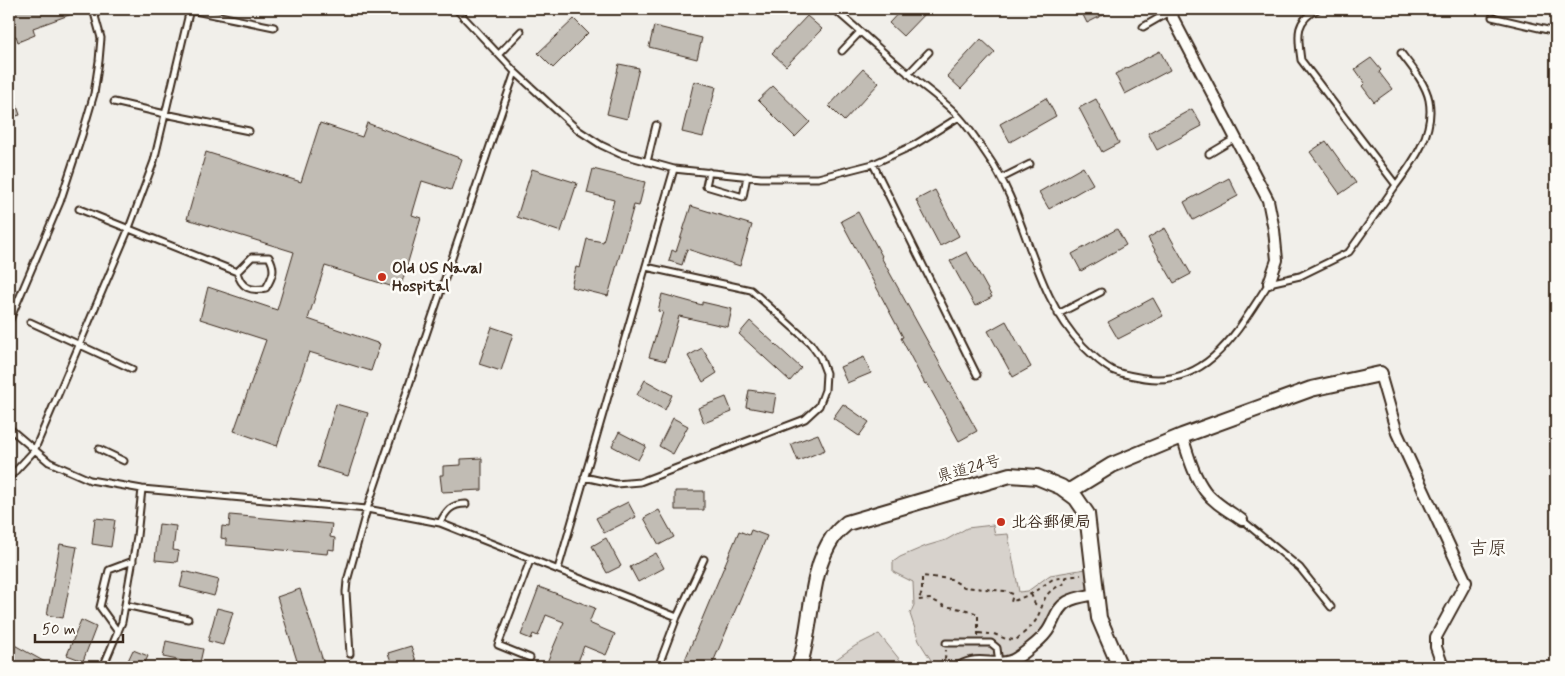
<svg xmlns="http://www.w3.org/2000/svg" width="1565" height="676" font-family="Mynerve,'Klee One',sans-serif">
	<rect width="100%" height="100%" fill="#f1efea"/>
	<filter id="ink" filterUnits="userSpaceOnUse"><feTurbulence type="fractalNoise" baseFrequency=".02" numOctaves="2"/><feDisplacementMap in="SourceGraphic" scale="10" xChannelSelector="R" yChannelSelector="G"/><feConvolveMatrix kernelMatrix="1 2 1 2 8 2 1 2 1" color-interpolation-filters="sRGB"/></filter>
	<g filter="url(#ink)">
		<path fill="#d7d2cc" stroke="#897e75" d="M993,525L995,535L1008,534L1019,592L1028,591L1050,575L1092,568L1096,594L1071,600L1046,633L1019,655L963,667H920L931,660L919,641L910,614L914,605L913,582L893,572V562L900,557L926,546L946,540L967,528Z
			M879,634L900,660L909,667H828V665L855,646Z"/>
		<path fill="#c1bcb4" stroke="#3b2a1e" d="M9,9H82L83,10L33,28L35,35L18,42L16,36L9,38Z
			M902,9H929L903,36L889,23Z
			M1080,9H1115L1087,23Z
			M807,16L822,29L786,66L772,53Z
			M574,19L588,33L553,68L538,53Z
			M654,26L702,38L697,59L649,47Z
			M981,39L995,52L961,89L947,76Z
			M1160,51L1170,70L1125,94L1115,74Z
			M1371,58L1381,70L1379,72L1392,89L1374,102L1362,86L1365,83L1355,69Z
			M619,64L639,68L627,119L607,114Z
			M863,69L879,83L844,121L829,106Z
			M694,81L716,87L703,137L682,132Z
			M773,86L810,122L795,137L758,100Z
			M9,88H11L20,115L9,118Z
			M1046,98L1056,116L1010,142L1000,124Z
			M1096,99L1119,143L1102,152L1079,108Z
			M1192,109L1202,126L1157,150L1148,133Z
			M320,123L362,137L367,123L462,159L451,190L422,181L412,215L421,218L400,289L325,266L308,319L380,344L371,371L309,352L277,446L234,431L266,340L200,319L208,287L277,310L294,252L187,219L206,152L301,182Z
			M1326,141L1356,183L1340,194L1310,152Z
			M1083,167L1093,184L1049,209L1039,192Z
			M532,169L577,183L561,232L517,217Z
			M593,169L645,182L639,206L634,205L608,296L571,287L576,267L580,268L587,239L603,242L614,200L587,193Z
			M1229,178L1238,196L1193,220L1184,202Z
			M935,190L959,236L940,246L916,200Z
			M691,206L752,225L740,266L687,249L682,265L669,261L672,250L676,252Z
			M858,212L882,256L881,257L977,431L959,441L927,383L925,384L901,338L903,337L841,221Z
			M1165,228L1191,274L1174,283L1148,238Z
			M1117,229L1126,245L1081,271L1072,254Z
			M967,252L992,297L975,306L950,261Z
			M662,294L702,305V302L732,309L728,327L679,316L666,361L649,357L663,312L658,311Z
			M1153,298L1163,316L1118,339L1108,322Z
			M750,321L801,368L790,381L739,334Z
			M1006,321L1031,367L1013,377L988,331Z
			M492,327L513,334L501,371L479,364Z
			M702,348L717,373L703,382L688,356Z
			M864,357L871,373L847,383L840,367Z
			M645,380L672,395L665,410L637,395Z
			M749,390L776,394L773,412L746,407Z
			M726,397L732,412L704,423L698,408Z
			M336,404L368,413L348,476L317,467Z
			M843,404L869,422L859,436L833,418Z
			M673,418L688,426L673,454L659,446Z
			M619,432L646,446L638,460L612,446Z
			M818,434L825,450L798,461L791,444Z
			M482,458V490L442,492L440,475H443V466L461,465V459Z
			M675,491H704V510H675Z
			M628,502L636,517L604,533L596,518Z
			M659,510L674,537L659,545L644,518Z
			M230,515L332,524L330,537L335,538L334,550L328,549L327,554L226,545V539L221,538L222,526L229,527Z
			M95,518L115,520L111,547L92,544Z
			M159,524L176,526L173,550L179,551L177,562L155,560Z
			M751,530L767,536L711,667H682L739,531L749,535Z
			M606,538L621,566L607,573L592,546Z
			M60,544L77,547L63,618L47,615Z
			M656,553L664,568L638,582L630,567Z
			M184,571L219,580L214,596L180,587Z
			M539,587L595,608L589,623L615,634L606,655L584,646L576,667H545L564,622L546,615L538,636L533,634L531,639L521,635Z
			M300,589L325,667H299L277,597Z
			M217,608L233,612L223,645L208,641Z
			M81,620L96,627L83,661L67,655Z
			M166,641L203,649L199,667H186L187,662L163,657Z
			M9,642L54,667H22L9,660Z
			M411,646L418,667H393L388,653Z
			M133,650L148,656L143,667H125Z"/>
		<g fill="none" stroke-linecap="round" stroke-linejoin="round">
			<g stroke="#3b2a1e" stroke-width="9">
				<path id="lane" d="M456,9L515,72L578,130L601,145L620,154L674,169L761,178H818L873,164L914,145L959,117
					M834,9C860,31 885,54 911,76C926,89 947,103 960,118C970,129 978,142 987,155C1028,213 1032,293 1083,346C1092,355 1101,364 1112,370C1123,375 1134,376 1145,378C1209,387 1239,328 1269,283L1300,276L1349,252L1396,185L1301,60C1298,37 1294,21 1318,9
					M190,10L274,27
					M1492,17L1552,31L1556,30
					M1143,27L1169,12
					M842,51L860,32
					M499,54L521,31
					M908,74L929,52
					M114,102L165,114L249,131
					M1209,154L1236,138
					M647,162L656,125
					M873,164L977,375
					M709,172L706,186L743,197L747,176
					M1002,178L1030,164
					M1396,185C1414,161 1435,132 1429,100C1426,84 1411,66 1401,53
					M79,209L237,272L252,257H269C276,269 273,276 266,288C251,292 241,288 237,272
					M1058,314L1101,292
					M9,322L60,202L82,135L94,94L99,61L101,38L93,9
					M30,322L132,369
					M9,428L49,462L90,480L142,489L367,509L440,523L677,617
					M99,449L124,461
					M584,477L616,484L640,482L805,419L819,406L825,390L826,373L820,357L810,343L751,290L646,267
					M9,478L34,451L129,228L154,161L190,9
					M1242,520L1300,568L1331,607
					M440,523C446,511 451,504 466,504
					M558,569L674,169
					M125,605L188,619
					M118,632L100,607L109,570L133,561
					M946,643H991L997,648L999,663
					M350,654L346,592L347,581L367,509L515,72
					M530,658L498,645L531,558
					M103,667L122,622L137,536L142,489
					M658,667L677,617L704,559"/>
			</g>
			<g stroke="#3b2a1e" stroke-width="14">
				<path id="street" d="M1168,9L1268,200L1274,230L1277,260L1269,283
					M1380,374L1397,433L1466,582L1436,637V647L1443,667
					M1182,436C1188,454 1193,475 1205,491C1214,503 1229,511 1242,520
					M961,667C979,656 995,668 1013,660C1021,656 1040,641 1046,633C1054,624 1055,609 1067,602C1075,597 1087,596 1096,594"/>
			</g>
			<g stroke="#3b2a1e" stroke-width="18">
				<path id="secondary" d="M1068,492L1112,465L1182,436L1311,389L1380,374
					M799,667C813,626 808,573 833,537C837,532 842,527 847,523L1010,475L1037,477L1061,487L1076,498L1087,514L1099,618L1120,667"/>
			</g>
			<path stroke="#3b2a1e" stroke-width="2" stroke-dasharray="4 4" stroke-linecap="butt" d="M1031,594L1035,604L1041,606
				M979,633L989,634
				M994,634L1006,639L1016,640C1022,634 1032,627 1036,620C1047,599 1040,594 1065,583L1066,577
				M978,636V614L967,610L944,606L931,599L918,600L922,593V576L951,579L964,587L1005,591L1013,594L1011,602L1031,594L1053,579L1081,575
				M943,667L945,659L946,650"/>
			<use href="#lane" stroke="#fdfcf7" stroke-width="5"/>
			<use href="#street" stroke="#fdfcf7" stroke-width="10"/>
			<use href="#secondary" stroke="#fdfcf7" stroke-width="14"/>
		</g>
	</g>
	<g fill="#c8321e" stroke="#fdfcf7" stroke-width="2">
		<circle cx="382" cy="277" r="5"/>
		<circle cx="1001" cy="522" r="5"/>
	</g>
	<g text-anchor="middle" dominant-baseline="central" stroke-width="5" stroke-linejoin="round" paint-order="stroke">
		<g font-size="16" font-weight="bold" fill="#3b2a1e" stroke="#fdfcf7" text-anchor="start">
			<text x="392" y="268">Old US Naval<tspan x="392" dy="18">Hospital</tspan></text>
			<text x="1011" y="522">北谷郵便局</text>
		</g>
		<g font-size="16" fill="#3b2a1e" stroke="#fdfcf7">
			<text transform="translate(969 469) rotate(-15)">県道24号</text>
		</g>
		<g font-size="19" fill="#3b2a1e" stroke="#fdfcf7">
			<text x="1488" y="548">吉原</text>
		</g>
	</g>
	<rect width="1565" height="676" fill="none" stroke="#fdfcf7" stroke-width="30"/>
	<rect x="15" y="15" width="1535" height="646" fill="none" stroke="#3b2a1e" stroke-width="2" filter="url(#ink)"/>
	<path d="M35 634v8h88v-8" fill="none" stroke="#3b2a1e" stroke-width="2.5"/>
	<text x="42" y="634" font-size="15" fill="#3b2a1e" stroke="#fdfcf7" stroke-width="4" paint-order="stroke">50 m</text>
</svg>
